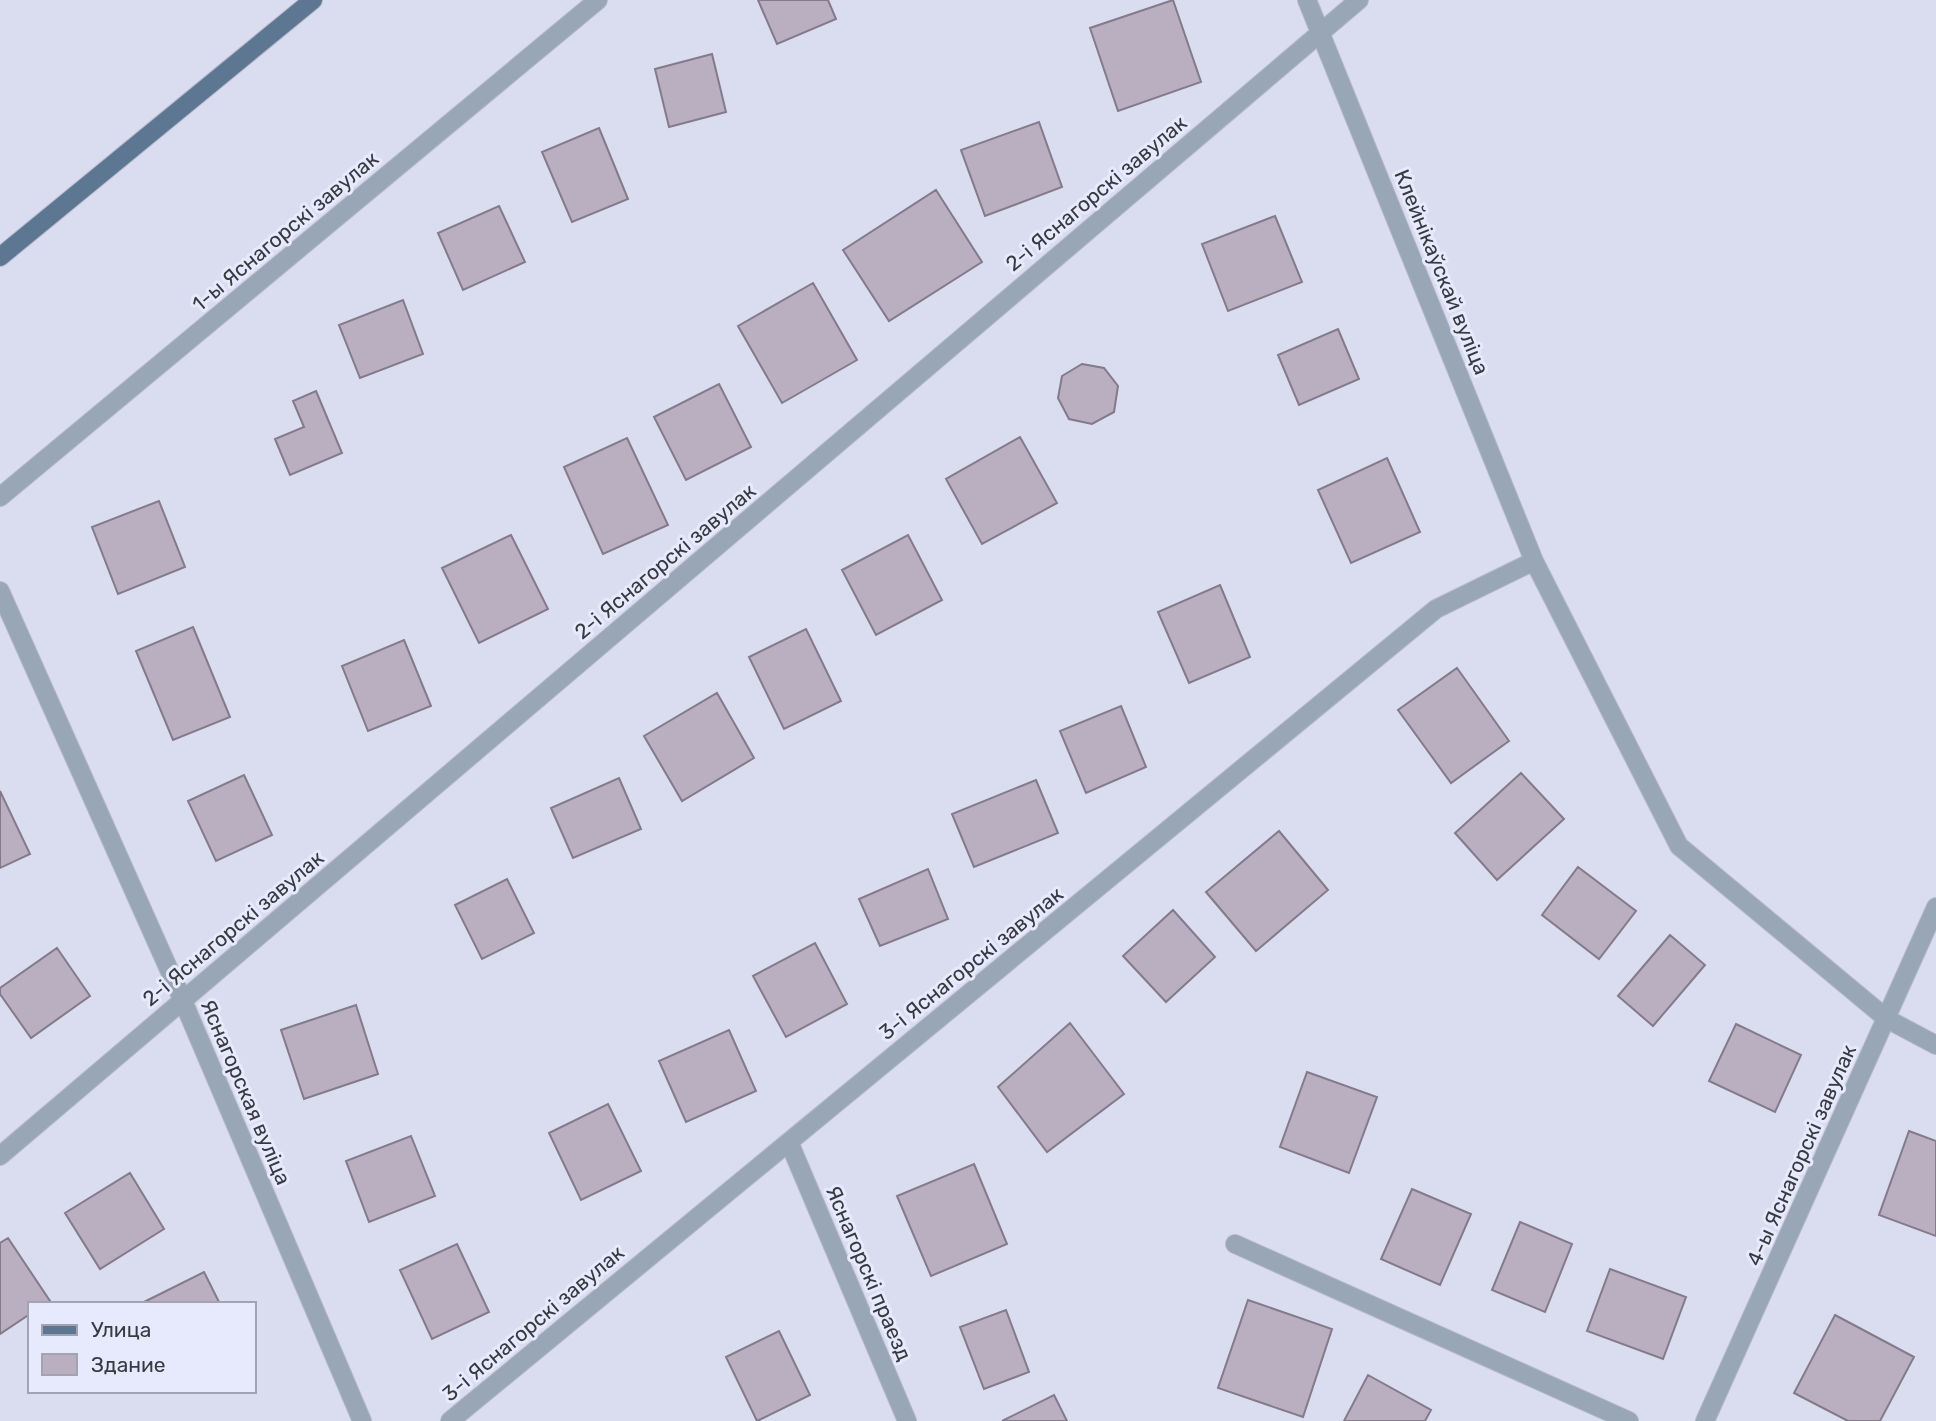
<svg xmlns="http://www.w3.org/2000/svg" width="1936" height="1421" font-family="Rubik,sans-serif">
	<rect width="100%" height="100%" fill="#daddf0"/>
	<path fill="#b9afc0" stroke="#837a8a" stroke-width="2" d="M758,0H828L836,19L777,44Z
		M1173,0L1201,82L1118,111L1090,28Z
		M712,54L726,112L669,127L655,69Z
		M1039,122L1062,187L985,216L961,150Z
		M599,128L628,199L572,222L542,152Z
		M936,190L982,262L889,321L843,250Z
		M499,206L525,262L463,290L438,233Z
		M1275,216L1302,282L1228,311L1202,244Z
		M813,283L857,360L782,403L738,326Z
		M403,300L423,354L360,378L339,325Z
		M1338,329L1359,379L1299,405L1278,355Z
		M1082,364L1104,368L1118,386L1114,412L1092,424L1069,419L1058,398L1062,376Z
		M719,384L751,447L686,480L654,417Z
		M316,391L342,453L290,475L275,439L304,427L293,401Z
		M1020,437L1057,503L982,544L946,479Z
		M627,438L668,525L603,554L564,467Z
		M1387,458L1420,532L1351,563L1318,490Z
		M159,501L185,567L118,594L92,527Z
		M511,535L548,609L479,643L442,568Z
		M908,535L942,600L876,635L842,570Z
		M1220,585L1250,657L1189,683L1158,612Z
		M193,627L230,717L173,740L136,651Z
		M806,629L841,701L784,729L749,657Z
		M404,640L431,706L368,731L342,666Z
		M1457,668L1509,741L1451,783L1398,710Z
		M717,693L754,758L682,801L644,736Z
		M1121,706L1146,767L1086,793L1060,731Z
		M1521,773L1564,819L1497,880L1455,833Z
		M244,775L272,835L216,861L188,801Z
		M619,778L641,829L573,858L551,808Z
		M1036,780L1058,833L974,867L952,814Z
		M0,791L30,854L0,868Z
		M1279,831L1328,890L1256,951L1206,892Z
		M1578,867L1636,911L1599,959L1542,915Z
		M928,869L948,919L880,946L859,899Z
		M507,879L534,933L482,959L455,905Z
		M1173,910L1215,957L1166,1002L1123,956Z
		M1670,935L1705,965L1653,1026L1618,996Z
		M815,943L847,1004L786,1037L753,976Z
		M57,948L90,996L31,1038L0,994V988Z
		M356,1005L378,1074L304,1099L281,1030Z
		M1070,1023L1124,1094L1047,1152L998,1087Z
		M1736,1024L1801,1055L1775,1112L1709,1081Z
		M729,1030L756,1091L686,1122L659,1061Z
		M1307,1072L1377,1097L1349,1173L1280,1147Z
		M608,1104L641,1171L581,1200L549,1133Z
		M1909,1131L1936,1141V1236L1879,1215Z
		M411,1136L435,1196L369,1222L346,1161Z
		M974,1164L1007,1244L931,1276L897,1196Z
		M130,1173L164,1229L100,1269L65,1213Z
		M1412,1189L1471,1214L1440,1285L1381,1259Z
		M1520,1222L1572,1244L1545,1312L1492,1290Z
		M8,1238L50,1301L45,1304H30V1314L0,1334V1243Z
		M457,1244L489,1312L432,1339L400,1270Z
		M1610,1269L1686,1297L1663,1359L1587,1331Z
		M204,1272L220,1304H140Z
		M1248,1300L1332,1329L1303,1417L1218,1388Z
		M1006,1310L1029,1372L984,1389L960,1327Z
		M1835,1315L1914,1357L1880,1421H1848L1794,1393Z
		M779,1331L810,1395L757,1421L726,1357Z
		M1368,1375L1431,1410L1425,1421H1344Z
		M1054,1395L1067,1421H1002Z"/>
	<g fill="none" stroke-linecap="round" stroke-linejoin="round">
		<g stroke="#b6b9ca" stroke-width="20">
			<path id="minor" d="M1307,0L1534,561L1679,846L1887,1019L1936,1045
				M0,497L598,0
				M0,591L183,1001L362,1421
				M789,1142L907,1421
				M0,1156L1359,0
				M1235,1244L1629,1421
				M450,1421L1436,609L1534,561
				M1705,1421L1936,907"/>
		</g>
		<g stroke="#b6b9ca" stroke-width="20">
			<path id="major" d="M0,257L313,0"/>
		</g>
		<use href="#minor" stroke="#98a6b5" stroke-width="18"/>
		<use href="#major" stroke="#5d7691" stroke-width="18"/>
	</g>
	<g text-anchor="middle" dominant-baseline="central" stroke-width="6" stroke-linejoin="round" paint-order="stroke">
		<g font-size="21" fill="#383941" stroke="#e7eafd">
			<text transform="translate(1096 193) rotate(-40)">2-і Яснагорскі завулак</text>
			<text transform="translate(285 231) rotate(-40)">1-ы Яснагорскі завулак</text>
			<text transform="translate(1442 272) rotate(68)">Клейнікаўскай вуліца</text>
			<text transform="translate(665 561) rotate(-40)">2-і Яснагорскі завулак</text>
			<text transform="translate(233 928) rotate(-40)">2-і Яснагорскі завулак</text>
			<text transform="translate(971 963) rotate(-39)">3-і Яснагорскі завулак</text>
			<text transform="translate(246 1092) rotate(67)">Яснагорская вуліца</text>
			<text transform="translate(1801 1155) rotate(-66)">4-ы Яснагорскі завулак</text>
			<text transform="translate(869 1273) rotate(67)">Яснагорскі праезд</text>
			<text transform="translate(533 1323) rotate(-40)">3-і Яснагорскі завулак</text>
		</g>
	</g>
	<rect x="28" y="1302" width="228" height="91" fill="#e7eafd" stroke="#a1a3b2" stroke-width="2"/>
	<rect x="42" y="1325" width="35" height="10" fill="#5d7691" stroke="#a1a3b2" stroke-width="2"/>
	<text x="91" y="1337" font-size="21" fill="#383941">Улица</text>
	<rect x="42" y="1354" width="35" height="21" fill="#b9afc0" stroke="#a1a3b2" stroke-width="2"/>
	<text x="91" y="1372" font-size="21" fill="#383941">Здание</text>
</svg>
